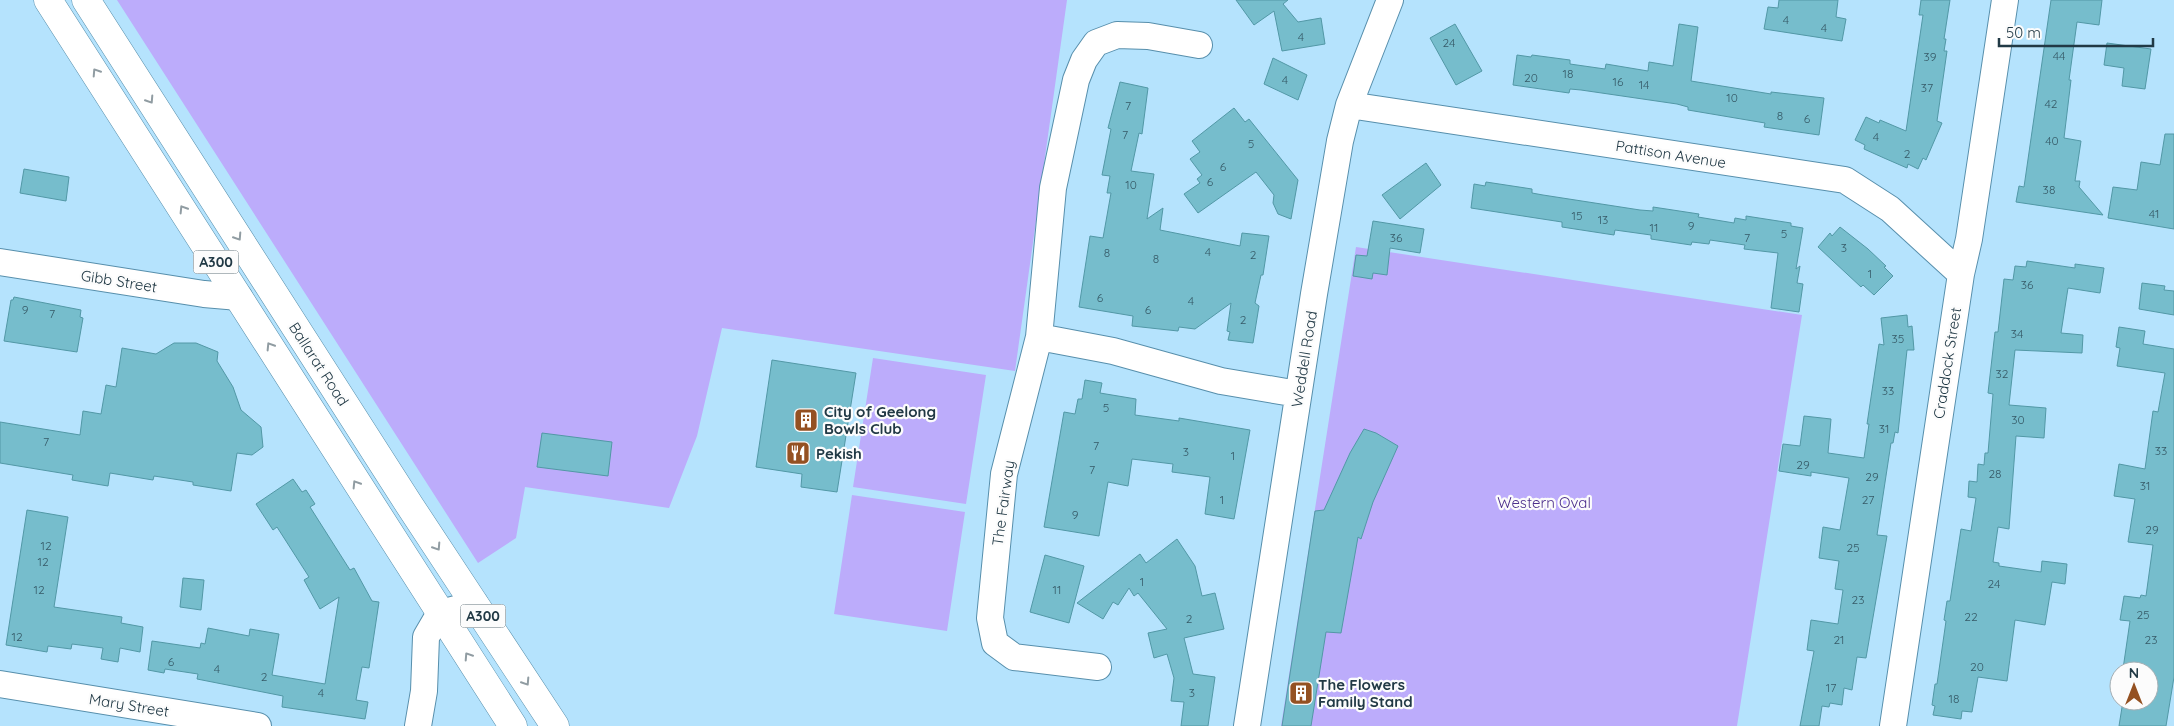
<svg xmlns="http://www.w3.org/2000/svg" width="2174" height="726" font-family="Quicksand,sans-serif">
	<rect width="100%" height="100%" fill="#b5e3fd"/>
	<path fill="#bcacfb" d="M117,0H1067L1015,371L722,328L697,436L669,508L525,487L516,538L478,563Z
		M1356,247L1802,315L1737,726H1281Z
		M873,358L986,375L966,504L853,487Z
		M852,495L965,512L947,631L834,614Z"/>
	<path fill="#76bdcc" stroke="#5298a6" d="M1236,0H1288L1283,4L1298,22L1321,18L1325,44L1282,51L1274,11L1254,25Z
		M1779,0H1838L1836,17L1846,19L1842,41L1764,29L1768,7L1778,8Z
		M1921,0H1950L1944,39H1946L1944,51H1947L1937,121L1942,123L1926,160L1923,158L1918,169L1908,164L1907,168L1884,158L1864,149L1865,145L1855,140L1866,117L1879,123L1880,120L1906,131L1923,15H1919Z
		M2051,0H2102L2099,25L2077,22L2069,80H2071L2064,138L2081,141L2075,181H2080L2079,187L2103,215L2016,202L2019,186L2024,187Z
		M1455,24L1482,71L1456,85L1430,38Z
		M1679,24L1698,27L1691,81L1771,94V92L1824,98L1819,135L1764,127L1765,123L1688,110V107L1677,104L1581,90L1570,89L1569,93L1513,85L1517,55L1531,57L1532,55L1570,60V64L1605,69L1606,64L1648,71L1649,62L1673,66Z
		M2107,43L2151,49L2145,89L2122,86L2124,68L2104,65Z
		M1273,58L1307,75L1298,100L1264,84Z
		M1120,82L1148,88L1142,134L1139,133L1131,171L1154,174L1147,219L1163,208L1160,230L1240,246L1242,233L1269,236L1263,275H1261L1255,303L1259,306L1253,343L1228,340L1230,332L1227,331L1231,303L1195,329L1179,327L1178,331L1132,326L1133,316L1079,307L1090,236L1103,238L1111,193H1107L1110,176L1102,175L1111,129L1108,128Z
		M1234,108L1245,122L1249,119L1298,180L1291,219L1278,214L1273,203L1274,195L1256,172L1198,213L1184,194L1200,183L1197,179L1202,175L1190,159L1200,152L1192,141Z
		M2165,134H2174V229L2108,218L2113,187L2137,190L2141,162L2160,165Z
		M1426,163L1441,185L1400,219L1382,195Z
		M24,169L69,177L66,201L20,193Z
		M1486,182L1532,189V193L1543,195L1640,210L1653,211V207L1699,214L1698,217L1734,223L1735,218L1746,220V216L1791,223V226L1803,228L1796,269L1800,266L1797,283L1803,284L1799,312L1771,308L1778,253L1744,249L1745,245L1710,240L1709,244L1692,242L1691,245L1651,239V235L1615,230L1614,235L1562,227V222L1471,208L1474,184L1485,186Z
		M1373,221L1424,229L1420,253L1390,248L1387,275L1373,273L1372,279L1353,276L1356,255L1367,256Z
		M1840,227L1868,249L1886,266L1884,267L1893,276L1874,295L1863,285L1861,287L1818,247L1830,233L1832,236Z
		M2027,261L2075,268V264L2104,268L2100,293L2068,288L2061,333L2083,335L2082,353L2015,350L2009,405L2046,408L2044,438L2016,436L2009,529L1998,527L1993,562L1999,563V566L2041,572L2042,561L2067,564L2065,584L2052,582L2045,625L2015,620L2007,681L1978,677L1972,712L1962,711L1961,719L1933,715L1935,706L1932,705L1935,684H1937L1946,621L1944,620L1947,601H1950L1961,529L1971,531L1976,498L1968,497L1969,481L1977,482L1978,464L1984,465L1985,453H1988L1993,394L1988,393L1995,332H1998L2004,279L2013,280L2015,266L2026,267Z
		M2142,283L2165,286L2164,290L2174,291V315L2139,309Z
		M14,297L81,310L80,317L83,318L77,352L4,341L11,300H13Z
		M1907,315L1908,327L1912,326L1914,350H1907L1898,433L1895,432L1893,443H1891L1877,535L1887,536L1866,658L1857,657L1852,690L1844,688L1842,705L1830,703L1829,707L1822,706L1819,726H1800L1814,651L1807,650L1811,620L1838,624L1843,590L1835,589L1839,561L1819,558L1823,527L1840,530L1849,478L1811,472V476L1779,471L1783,444L1800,446L1804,416L1831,419L1828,453L1864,458L1869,424H1867L1879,344L1884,345L1881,318Z
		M2119,327L2145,331L2143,344L2174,349V677L2166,726H2119L2123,701H2149V671H2119V698L2113,697L2118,668L2123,669L2130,621L2120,620L2124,596L2140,598L2141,595L2146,596L2153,545L2128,542L2135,499L2114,496L2119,464L2145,469L2153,411L2158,412L2165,373L2117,366L2120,348L2116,347Z
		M174,343H196L218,352L217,361L233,387L241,410L261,427L263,447L252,455L237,453L231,491L193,485V482L154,476L153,480L110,473L108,486L72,480L73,475L0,463V422L80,435L83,411L101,414L106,385L116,387L122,348L156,354Z
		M772,360L856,373L837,492L801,487L802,474L756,467Z
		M1085,380L1102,383L1100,393L1136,399L1135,415L1179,421V418L1250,430L1234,519L1205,514L1210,477L1172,472L1173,464L1132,459L1128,486L1108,482L1099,536L1044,527L1064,412L1075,414L1078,399H1082Z
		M1364,429L1376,433L1398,446L1373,502L1361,539L1358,537L1341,633L1326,632L1311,726H1282L1315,511L1324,510L1350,453Z
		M542,433L612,442L608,476L537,467Z
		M293,479L302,492L306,490L315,504L310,507L350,570L354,568L372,601L379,602L369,668L362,667L356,700L368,702L365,719L282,707L283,696L197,679L198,674L165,669L164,673L148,670L152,641L200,648L201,643L205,644L208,628L249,636L250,629L279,634L272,675L325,684L339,597L320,609L304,580L309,577L277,527L273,530L256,504Z
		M27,510L68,517L54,607L122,617L121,623L143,627L140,652L120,648L118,662L101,659L103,648L72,644L71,649L48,646L47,652L6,645Z
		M1177,539L1195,566L1202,596L1215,593L1224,629L1184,638L1193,674L1215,677L1208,726H1181L1184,702L1171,701L1174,678L1167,654L1154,658L1148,633L1167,629L1138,593L1134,596L1129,588L1118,605L1113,602L1103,619L1077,603L1140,554L1146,563Z
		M1045,555L1084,566L1069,623L1030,612Z
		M183,578L204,580L201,610L180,607Z"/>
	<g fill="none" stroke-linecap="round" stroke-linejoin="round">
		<g stroke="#578fac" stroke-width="28">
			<path id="minor" d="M1349,105L1845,180L1890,209L1961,274
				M0,262L204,294L239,297
				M1039,337L1113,351L1221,381L1298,394
				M1098,667L1014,657L995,643L990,618L1004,474L1039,337L1053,188L1076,80L1084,60L1096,43L1117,35L1148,36L1199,45
				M0,684L258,726
				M418,726L424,691L426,637L440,613L475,604
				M1247,726L1314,294L1340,141L1349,105L1390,0
				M1893,726L1961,274L1969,239L2005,0"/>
		</g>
		<g stroke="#578fac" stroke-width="29">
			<path id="highway" d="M48,0L513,726
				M86,0L410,506L555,726"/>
		</g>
		<use href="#minor" stroke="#fff" stroke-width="26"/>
		<use href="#highway" stroke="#fff" stroke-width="28"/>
	</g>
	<defs><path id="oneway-chevron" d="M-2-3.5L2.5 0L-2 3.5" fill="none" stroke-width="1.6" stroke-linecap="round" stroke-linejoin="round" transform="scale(1.25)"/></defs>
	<g stroke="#909ca2">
		<use href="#oneway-chevron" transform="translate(96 72) rotate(-123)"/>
		<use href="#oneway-chevron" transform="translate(150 100) rotate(57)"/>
		<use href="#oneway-chevron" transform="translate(183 209) rotate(-122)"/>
		<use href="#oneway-chevron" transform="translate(238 237) rotate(57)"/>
		<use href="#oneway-chevron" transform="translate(270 346) rotate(-122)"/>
		<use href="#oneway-chevron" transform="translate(356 484) rotate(-122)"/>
		<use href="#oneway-chevron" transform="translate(437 547) rotate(57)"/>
		<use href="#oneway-chevron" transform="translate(468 656) rotate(-123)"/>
		<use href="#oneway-chevron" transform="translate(526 682) rotate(57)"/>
	</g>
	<defs>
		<g id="building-square" transform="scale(1.25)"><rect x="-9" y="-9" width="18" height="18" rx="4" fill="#945122" stroke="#fcfcfc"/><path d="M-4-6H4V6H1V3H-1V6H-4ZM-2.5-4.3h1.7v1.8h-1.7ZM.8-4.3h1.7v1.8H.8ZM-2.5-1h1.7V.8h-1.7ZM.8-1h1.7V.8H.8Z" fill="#fff"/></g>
		<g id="restaurant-square" transform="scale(1.25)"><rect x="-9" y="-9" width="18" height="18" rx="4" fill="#945122" stroke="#fcfcfc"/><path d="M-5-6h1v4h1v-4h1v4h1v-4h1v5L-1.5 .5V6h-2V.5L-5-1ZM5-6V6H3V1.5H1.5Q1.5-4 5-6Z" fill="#fff"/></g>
	</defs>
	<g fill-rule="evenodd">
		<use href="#building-square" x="806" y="420"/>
		<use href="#restaurant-square" x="798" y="453"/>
		<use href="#building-square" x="1301" y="693"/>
	</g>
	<g text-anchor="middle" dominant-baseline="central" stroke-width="4.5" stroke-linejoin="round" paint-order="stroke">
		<g font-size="12" fill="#365a67">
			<text x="1786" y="19">4</text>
			<text x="1824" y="27">4</text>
			<text x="1301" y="36">4</text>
			<text x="1449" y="42">24</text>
			<text x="2059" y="55">44</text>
			<text x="1930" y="56">39</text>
			<text x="1568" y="73">18</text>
			<text x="1531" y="77">20</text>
			<text x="1285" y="79">4</text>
			<text x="1618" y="81">16</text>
			<text x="1644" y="84">14</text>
			<text x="1927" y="87">37</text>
			<text x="1732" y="97">10</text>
			<text x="2051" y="103">42</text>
			<text x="1128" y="105">7</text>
			<text x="1780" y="115">8</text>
			<text x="1807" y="118">6</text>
			<text x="1125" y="134">7</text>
			<text x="1876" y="136">4</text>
			<text x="2052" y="140">40</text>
			<text x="1251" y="143">5</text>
			<text x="1907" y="153">2</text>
			<text x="1223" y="166">6</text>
			<text x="1210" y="181">6</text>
			<text x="1131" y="184">10</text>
			<text x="2049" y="189">38</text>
			<text x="2154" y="213">41</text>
			<text x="1577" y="215">15</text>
			<text x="1603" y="219">13</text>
			<text x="1691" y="225">9</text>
			<text x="1654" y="227">11</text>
			<text x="1784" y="233">5</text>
			<text x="1396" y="237">36</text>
			<text x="1747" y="237">7</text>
			<text x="1844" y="247">3</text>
			<text x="1208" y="251">4</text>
			<text x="1107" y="252">8</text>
			<text x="1253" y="254">2</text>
			<text x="1156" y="258">8</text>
			<text x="1870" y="273">1</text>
			<text x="2027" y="284">36</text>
			<text x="1100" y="297">6</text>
			<text x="1191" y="300">4</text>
			<text x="25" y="309">9</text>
			<text x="1148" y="309">6</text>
			<text x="52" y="313">7</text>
			<text x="1243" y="319">2</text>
			<text x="2017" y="333">34</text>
			<text x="1898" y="338">35</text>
			<text x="2002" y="373">32</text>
			<text x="1888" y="390">33</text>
			<text x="1106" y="407">5</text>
			<text x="2018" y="419">30</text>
			<text x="1884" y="428">31</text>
			<text x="46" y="441">7</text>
			<text x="1096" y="445">7</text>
			<text x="2161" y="450">33</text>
			<text x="1186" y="451">3</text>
			<text x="1233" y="455">1</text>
			<text x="1803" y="464">29</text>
			<text x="1092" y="469">7</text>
			<text x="1995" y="473">28</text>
			<text x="1872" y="476">29</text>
			<text x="2145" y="485">31</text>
			<text x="1222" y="499">1</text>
			<text x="1868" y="499">27</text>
			<text x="1075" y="514">9</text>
			<text x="2152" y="529">29</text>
			<text x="46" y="545">12</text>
			<text x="1853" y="547">25</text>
			<text x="43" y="561">12</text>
			<text x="1142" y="581">1</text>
			<text x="1994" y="583">24</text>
			<text x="39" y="589">12</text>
			<text x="1057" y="589">11</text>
			<text x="1858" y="599">23</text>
			<text x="2143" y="614">25</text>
			<text x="1971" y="616">22</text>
			<text x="1189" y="618">2</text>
			<text x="17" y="636">12</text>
			<text x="1839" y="639">21</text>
			<text x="2151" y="639">23</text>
			<text x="171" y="661">6</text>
			<text x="1977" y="666">20</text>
			<text x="217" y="668">4</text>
			<text x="264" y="676">2</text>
			<text x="1831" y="687">17</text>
			<text x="321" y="692">4</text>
			<text x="1192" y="692">3</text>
			<text x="1954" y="698">18</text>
		</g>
		<g fill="#fcfcfc" stroke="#63747c" stroke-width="1">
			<rect x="193.5" y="250.5" width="45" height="23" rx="4"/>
			<rect x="460.5" y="604.5" width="45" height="23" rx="4"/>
		</g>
		<g font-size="14" font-weight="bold" fill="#213945">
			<text x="216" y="262">A300</text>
			<text x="483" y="616">A300</text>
		</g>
		<g font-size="15" fill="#213945" stroke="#fcfcfc">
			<text transform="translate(1671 154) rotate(9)">Pattison Avenue</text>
			<text transform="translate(119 281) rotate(9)">Gibb Street</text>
			<text transform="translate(1304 359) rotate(-81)">Weddell Road</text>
			<text transform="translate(1947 363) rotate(-81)">Craddock Street</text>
			<text transform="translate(319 364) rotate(57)">Ballarat Road</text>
			<text transform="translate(1003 503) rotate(-82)">The Fairway</text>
			<text transform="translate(129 705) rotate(9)">Mary Street</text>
		</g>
		<g font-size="15" font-weight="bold" fill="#213945" stroke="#fcfcfc" text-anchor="start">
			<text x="824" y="411">City of Geelong<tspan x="824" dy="17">Bowls Club</tspan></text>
			<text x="816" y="453">Pekish</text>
			<text x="1318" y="684">The Flowers<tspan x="1318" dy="17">Family Stand</tspan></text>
		</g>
		<g font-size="15" fill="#4c2f8c" stroke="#fcfcfc">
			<text x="1544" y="502">Western Oval</text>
		</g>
	</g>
	<g transform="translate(2134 686)"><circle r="24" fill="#fcfcfc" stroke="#a4aeb3"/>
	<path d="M0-4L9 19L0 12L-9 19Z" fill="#945122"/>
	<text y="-8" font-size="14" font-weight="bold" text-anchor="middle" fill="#213945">N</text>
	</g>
	<path d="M1999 38v8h154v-8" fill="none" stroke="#213945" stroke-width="2.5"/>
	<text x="2006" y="38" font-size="15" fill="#213945" stroke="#fcfcfc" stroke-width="4" paint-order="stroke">50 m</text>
</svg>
